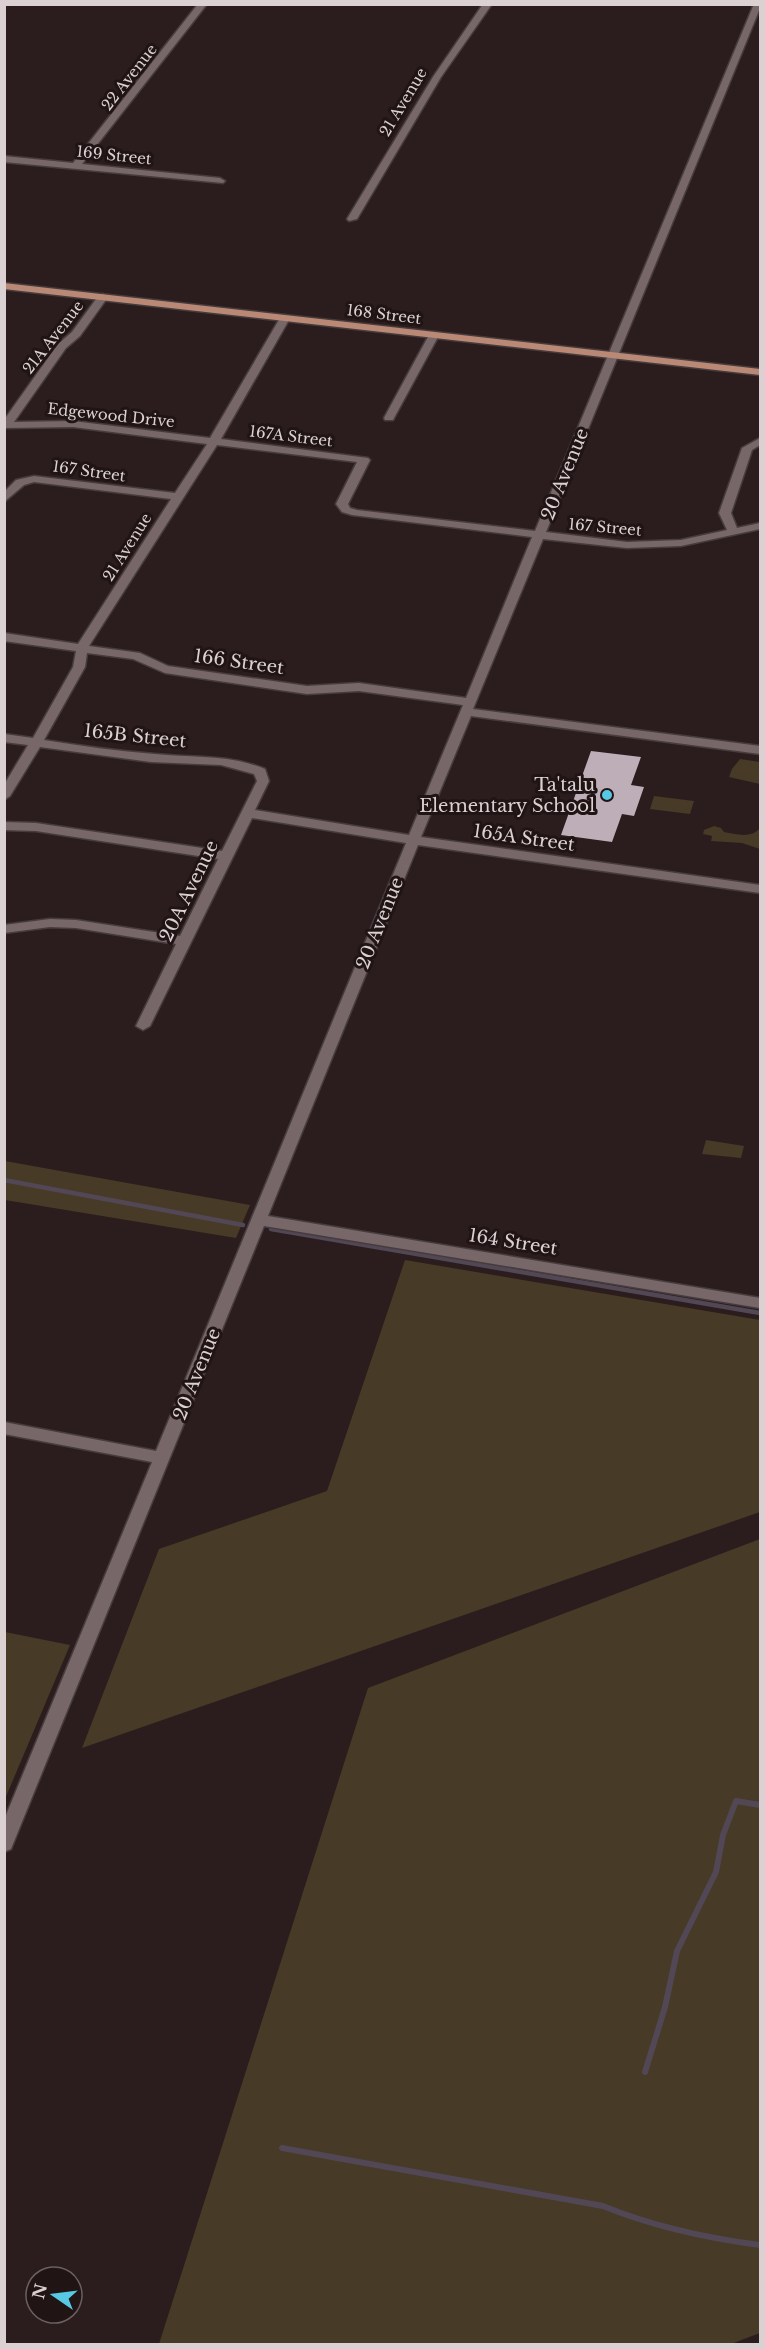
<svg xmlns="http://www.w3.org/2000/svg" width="765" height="2349" font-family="'Libre Baskerville',serif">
	<rect width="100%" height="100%" fill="#2b1d1e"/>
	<path fill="#473a26" d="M740,759L760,762V784L729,777L732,769Z
		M654,796L694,801L690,814L650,809Z
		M714,826L721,828L724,832C736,834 751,839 760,828V849L742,843L711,841L712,836L703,834L704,830Z
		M706,1140L744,1146L741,1158L702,1154Z
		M4,1162L5,1161L250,1205L236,1238L5,1200Z
		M405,1260L760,1320V1512L82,1748L159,1549L327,1491Z
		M760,1539V2333L731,2344H159L368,1688Z
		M5,1632L70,1645L5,1799L4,1632Z"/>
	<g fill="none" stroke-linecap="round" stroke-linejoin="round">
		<path stroke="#524755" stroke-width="4.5" d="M4,1180L243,1225
			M271,1229L760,1313"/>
		<path stroke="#524755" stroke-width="6" d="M645,2072L665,2007L677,1951L716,1872L723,1835L736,1801L760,1805
			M282,2148L603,2206C654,2227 706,2238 760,2245"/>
	</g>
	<path fill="#bdaeb7" d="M591,751L641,757L631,785L644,787L634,816L622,814L612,842L561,835Z"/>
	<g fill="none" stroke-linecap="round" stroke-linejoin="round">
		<g stroke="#473c3d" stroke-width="3">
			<path id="minor" d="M198,4H207L82,164L220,178L225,181L223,183L4,162V156L73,163Z
				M483,4H492L441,77L357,219L349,221L347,219L433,77Z
				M754,4H760V8L546,532L627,542L681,540L727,530L719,513L742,448L760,438V445L752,450L731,513L737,528L760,523V529L681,546L627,548L543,539L473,709L760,746V754L471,716L421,837L760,885V893L418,845L268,1216L760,1298V1308L264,1226L13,1844L11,1849L4,1852V1820L152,1462L4,1434V1422L156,1451L406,843L252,818L150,1026L143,1030L136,1026L176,944L76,928L50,927L4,933V925L50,919L76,920L180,936L218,859L36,831L4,830V822L36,823L222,851L257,781L254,774L221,765L151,762L40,747L10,796L4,800V785L28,745L4,742V734L33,738L73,667L76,651L4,641V633L78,644L171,499L34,482L24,485L4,502V492L16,480L34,476L175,493L207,444L73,427L4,428V420L58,344L72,332L99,295L103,294L108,297L80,336L66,348L14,422L73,421L210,438L280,318L285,315L290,318L221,439L368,458L370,460L348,504L350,508L357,510L535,531ZM217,445L357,462L336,504L342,512L352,515L532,537L466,698L359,683L307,686L168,666L140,653L89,646ZM87,653L133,659L165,673L307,694L359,691L463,705L409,835L255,810L269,781L265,769C229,754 192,758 155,754C118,751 81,746 44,740L85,667Z
				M434,332L439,335L394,418L393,420H385L384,418L429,335Z"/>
		</g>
		<g stroke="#473c3d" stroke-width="3">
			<path id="major" d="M4,283L760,369V375L4,289Z"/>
		</g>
		<use href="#minor" fill="#776768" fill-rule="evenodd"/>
		<use href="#major" fill="#b98975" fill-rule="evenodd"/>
	</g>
	<circle fill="#57c9e3" stroke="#211415" stroke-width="2" cx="607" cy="795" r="6"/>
	<g text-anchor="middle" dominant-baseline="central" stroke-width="6" stroke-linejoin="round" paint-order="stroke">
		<g font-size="15" fill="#dbd1d2" stroke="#211415">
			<text transform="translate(129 77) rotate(-52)">22 Avenue</text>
			<text transform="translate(403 102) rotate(-59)">21 Avenue</text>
			<text transform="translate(114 155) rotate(6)">169 Street</text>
			<text transform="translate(384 314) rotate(7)">168 Street</text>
			<text transform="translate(53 337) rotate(-52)">21A Avenue</text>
			<text transform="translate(111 415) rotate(6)">Edgewood Drive</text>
			<text transform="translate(291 436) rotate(7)">167A Street</text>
			<text transform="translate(89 471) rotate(8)">167 Street</text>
			<text transform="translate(605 527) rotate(5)">167 Street</text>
			<text transform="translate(127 547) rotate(-58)">21 Avenue</text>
		</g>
		<g font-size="18" fill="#dbd1d2" stroke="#211415">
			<text transform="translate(565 474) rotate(-68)">20 Avenue</text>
			<text transform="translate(239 662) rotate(8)">166 Street</text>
			<text transform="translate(135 736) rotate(6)">165B Street</text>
			<text transform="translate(524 838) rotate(8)">165A Street</text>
			<text transform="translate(189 891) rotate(-64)">20A Avenue</text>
			<text transform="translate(380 923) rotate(-68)">20 Avenue</text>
			<text transform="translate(513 1242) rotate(9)">164 Street</text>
			<text transform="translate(197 1374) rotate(-68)">20 Avenue</text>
		</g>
		<g font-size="18" fill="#dbd1d2" stroke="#211415" text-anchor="end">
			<text x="595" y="785">Ta'talu<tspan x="595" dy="21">Elementary School</tspan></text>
		</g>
	</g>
	<rect width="765" height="2349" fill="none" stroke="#dbd1d2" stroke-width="12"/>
	<g transform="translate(54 2295) rotate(284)"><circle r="28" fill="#211415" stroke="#6b6061" stroke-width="1.5"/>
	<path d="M0-4.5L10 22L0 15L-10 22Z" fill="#57c9e3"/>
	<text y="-9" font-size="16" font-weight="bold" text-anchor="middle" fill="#dbd1d2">N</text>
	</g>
</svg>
